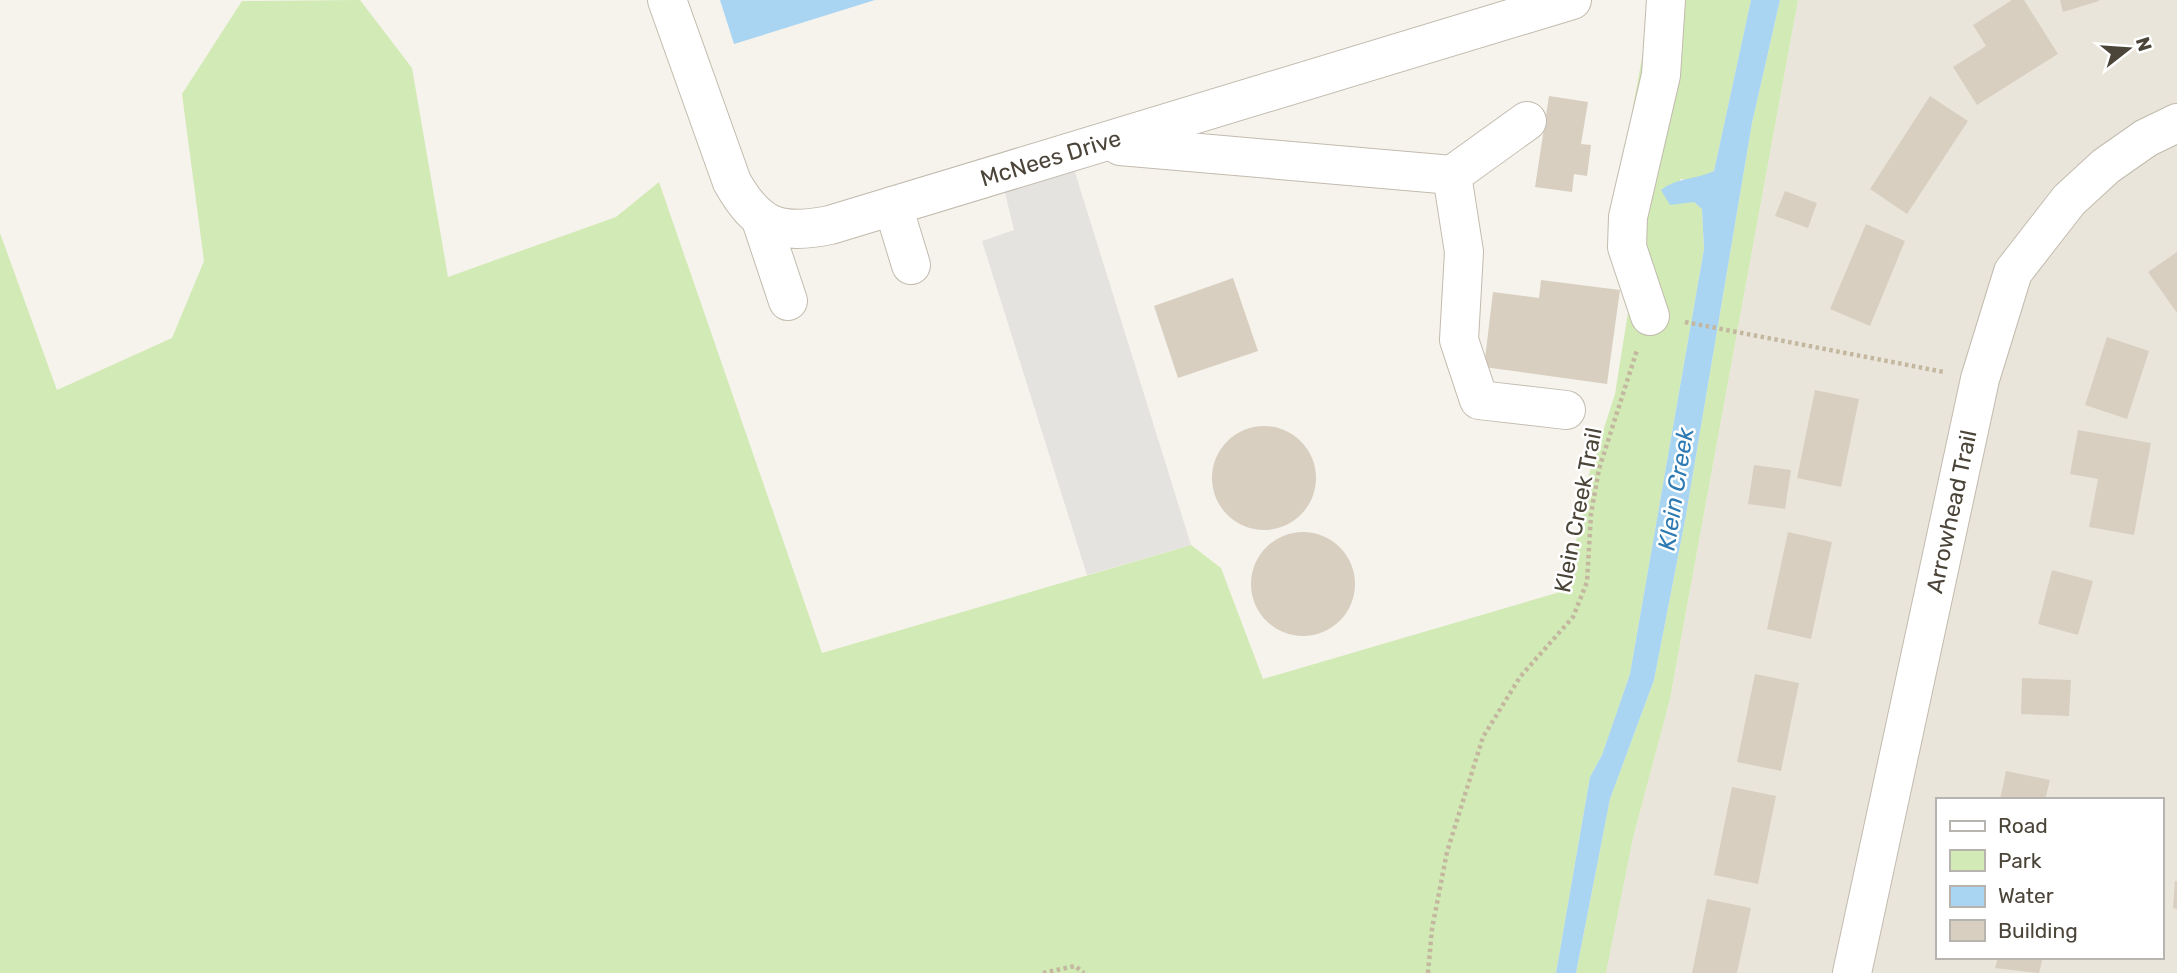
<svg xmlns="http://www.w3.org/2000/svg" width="2177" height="973" font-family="Rubik,sans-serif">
	<rect width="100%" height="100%" fill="#f6f3ec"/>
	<path fill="#eae5da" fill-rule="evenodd" d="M1798,0H2177V973H1606L1633,838L1670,699ZM1937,800H2161V957H1937Z"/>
	<path fill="#d2eab5" d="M360,0L412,68L448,277L616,217L659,182L822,653L1191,545L1221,568L1263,679L1570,589L1582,496L1615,394L1629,306L1610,232L1649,20L1682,0H1751L1714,171L1696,180L1680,179L1681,202H1694L1702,209L1704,249L1630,674L1602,755L1590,777L1556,973H0V233L57,390L172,338L204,261L182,94L242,1Z
		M1780,0H1798L1670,699L1633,838L1606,973H1576L1610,799L1654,680L1686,515L1752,123Z"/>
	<path fill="#e5e3e0" d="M1074,169L1191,545L1087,575L982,241L1014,230L1004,189Z"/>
	<path fill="#a9d4f2" d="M720,0H875L734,44Z
		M1751,0H1780L1752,123L1686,515L1654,680L1610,799L1576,973H1556L1590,777L1602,755L1630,674L1704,249L1702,209L1694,202L1670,205L1661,190C1678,177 1695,180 1714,171Z"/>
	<path fill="#d8cfc1" d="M2012,0H2024L2058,54L1977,105L1953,67L1986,46L1973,25Z
		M2060,0H2099V1L2063,12Z
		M1549,96L1588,102L1581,144L1591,145L1587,176L1574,174L1572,192L1535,187Z
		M1930,96L1968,121L1907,214L1870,189Z
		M1785,191L1817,203L1808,228L1775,216Z
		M1866,224L1905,241L1870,326L1830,309Z
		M2177,252V313L2148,272Z
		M1233,278L1258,351L1178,378L1154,306Z
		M1541,280L1620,290L1607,384L1484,367L1493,292L1539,298Z
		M2107,337L2149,351L2127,419L2085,405Z
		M1815,390L1859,399L1841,487L1797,478Z
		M1212 478a52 52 0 1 1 104 0a52 52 0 1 1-104 0Z
		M2078,430L2151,443L2134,535L2089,527L2098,479L2070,474Z
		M1754,465L1791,470L1785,509L1748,504Z
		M1788,532L1832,542L1811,639L1767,629Z
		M1251 584a52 52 0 1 1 104 0a52 52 0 1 1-104 0Z
		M2052,570L2093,581L2078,635L2038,624Z
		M1755,674L1799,683L1781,771L1737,762Z
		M2022,678L2071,680L2069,716L2021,714Z
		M2006,771L2050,780L2045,800H2000Z
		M1732,787L1776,796L1758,884L1714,875Z
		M2175,881H2177V909L2173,908Z
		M1707,899L1751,908L1737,973H1692Z
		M1998,957H2043L2039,973L1995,968Z"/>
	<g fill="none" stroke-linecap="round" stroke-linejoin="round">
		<g stroke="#c2bbae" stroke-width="40">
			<g id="minor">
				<path id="s1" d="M667,0L732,182C758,228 780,235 830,225L1572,0"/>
				<path d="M1527,121L1452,175L1464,252L1459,340L1479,400L1566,410"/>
				<path d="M1120,146L1452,175"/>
				<path d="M893,206L911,265"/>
				<path d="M761,220L788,301"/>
				<path d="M1650,316L1627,247L1628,217L1661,75L1666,0"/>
				<path id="s2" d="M1852,973L1980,379L2013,272L2069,200L2106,166L2146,138L2177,123"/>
			</g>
		</g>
		<path stroke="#c4b79f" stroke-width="4.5" stroke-dasharray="3.5 3.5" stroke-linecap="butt" d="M1685,322L1944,372
			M1043,973L1075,966L1084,973
			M1428,973L1432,929L1447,852L1483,737L1520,677L1573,617L1587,582L1591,514L1599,469L1637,350"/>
		<use href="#minor" stroke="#fff" stroke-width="38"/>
	</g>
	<g text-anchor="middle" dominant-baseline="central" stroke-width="5" stroke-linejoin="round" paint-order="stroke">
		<g font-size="23" fill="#4b4439" stroke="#fff">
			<text stroke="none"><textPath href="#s1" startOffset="542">McNees Drive</textPath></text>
			<text transform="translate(1578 510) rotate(-79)">Klein Creek Trail</text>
			<text stroke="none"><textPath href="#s2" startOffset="472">Arrowhead Trail</textPath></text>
		</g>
		<g font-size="24" font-style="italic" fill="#2e7ab2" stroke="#fff">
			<text transform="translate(1676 489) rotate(-81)">Klein Creek</text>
		</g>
	</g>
	<rect x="1936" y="798" width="228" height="161" fill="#ffffff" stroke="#b7b4b0" stroke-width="2"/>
	<rect x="1950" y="821" width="35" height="10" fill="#ffffff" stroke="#b7b4b0" stroke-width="2"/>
	<text x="1998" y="833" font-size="21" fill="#4b4439">Road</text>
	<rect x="1950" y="850" width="35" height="21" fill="#d2eab5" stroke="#b7b4b0" stroke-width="2"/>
	<text x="1998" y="868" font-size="21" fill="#4b4439">Park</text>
	<rect x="1950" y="886" width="35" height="21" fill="#a9d4f2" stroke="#b7b4b0" stroke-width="2"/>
	<text x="1998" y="903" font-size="21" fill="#4b4439">Water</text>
	<rect x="1950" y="920" width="35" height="21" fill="#d8cfc1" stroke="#b7b4b0" stroke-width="2"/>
	<text x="1998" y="938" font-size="21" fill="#4b4439">Building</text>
	<g transform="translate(2128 49) rotate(73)" stroke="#ffffff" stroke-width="5" paint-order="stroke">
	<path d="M0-5L12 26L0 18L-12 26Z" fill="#4b4439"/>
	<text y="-10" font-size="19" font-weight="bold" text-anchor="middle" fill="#4b4439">N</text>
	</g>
</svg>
